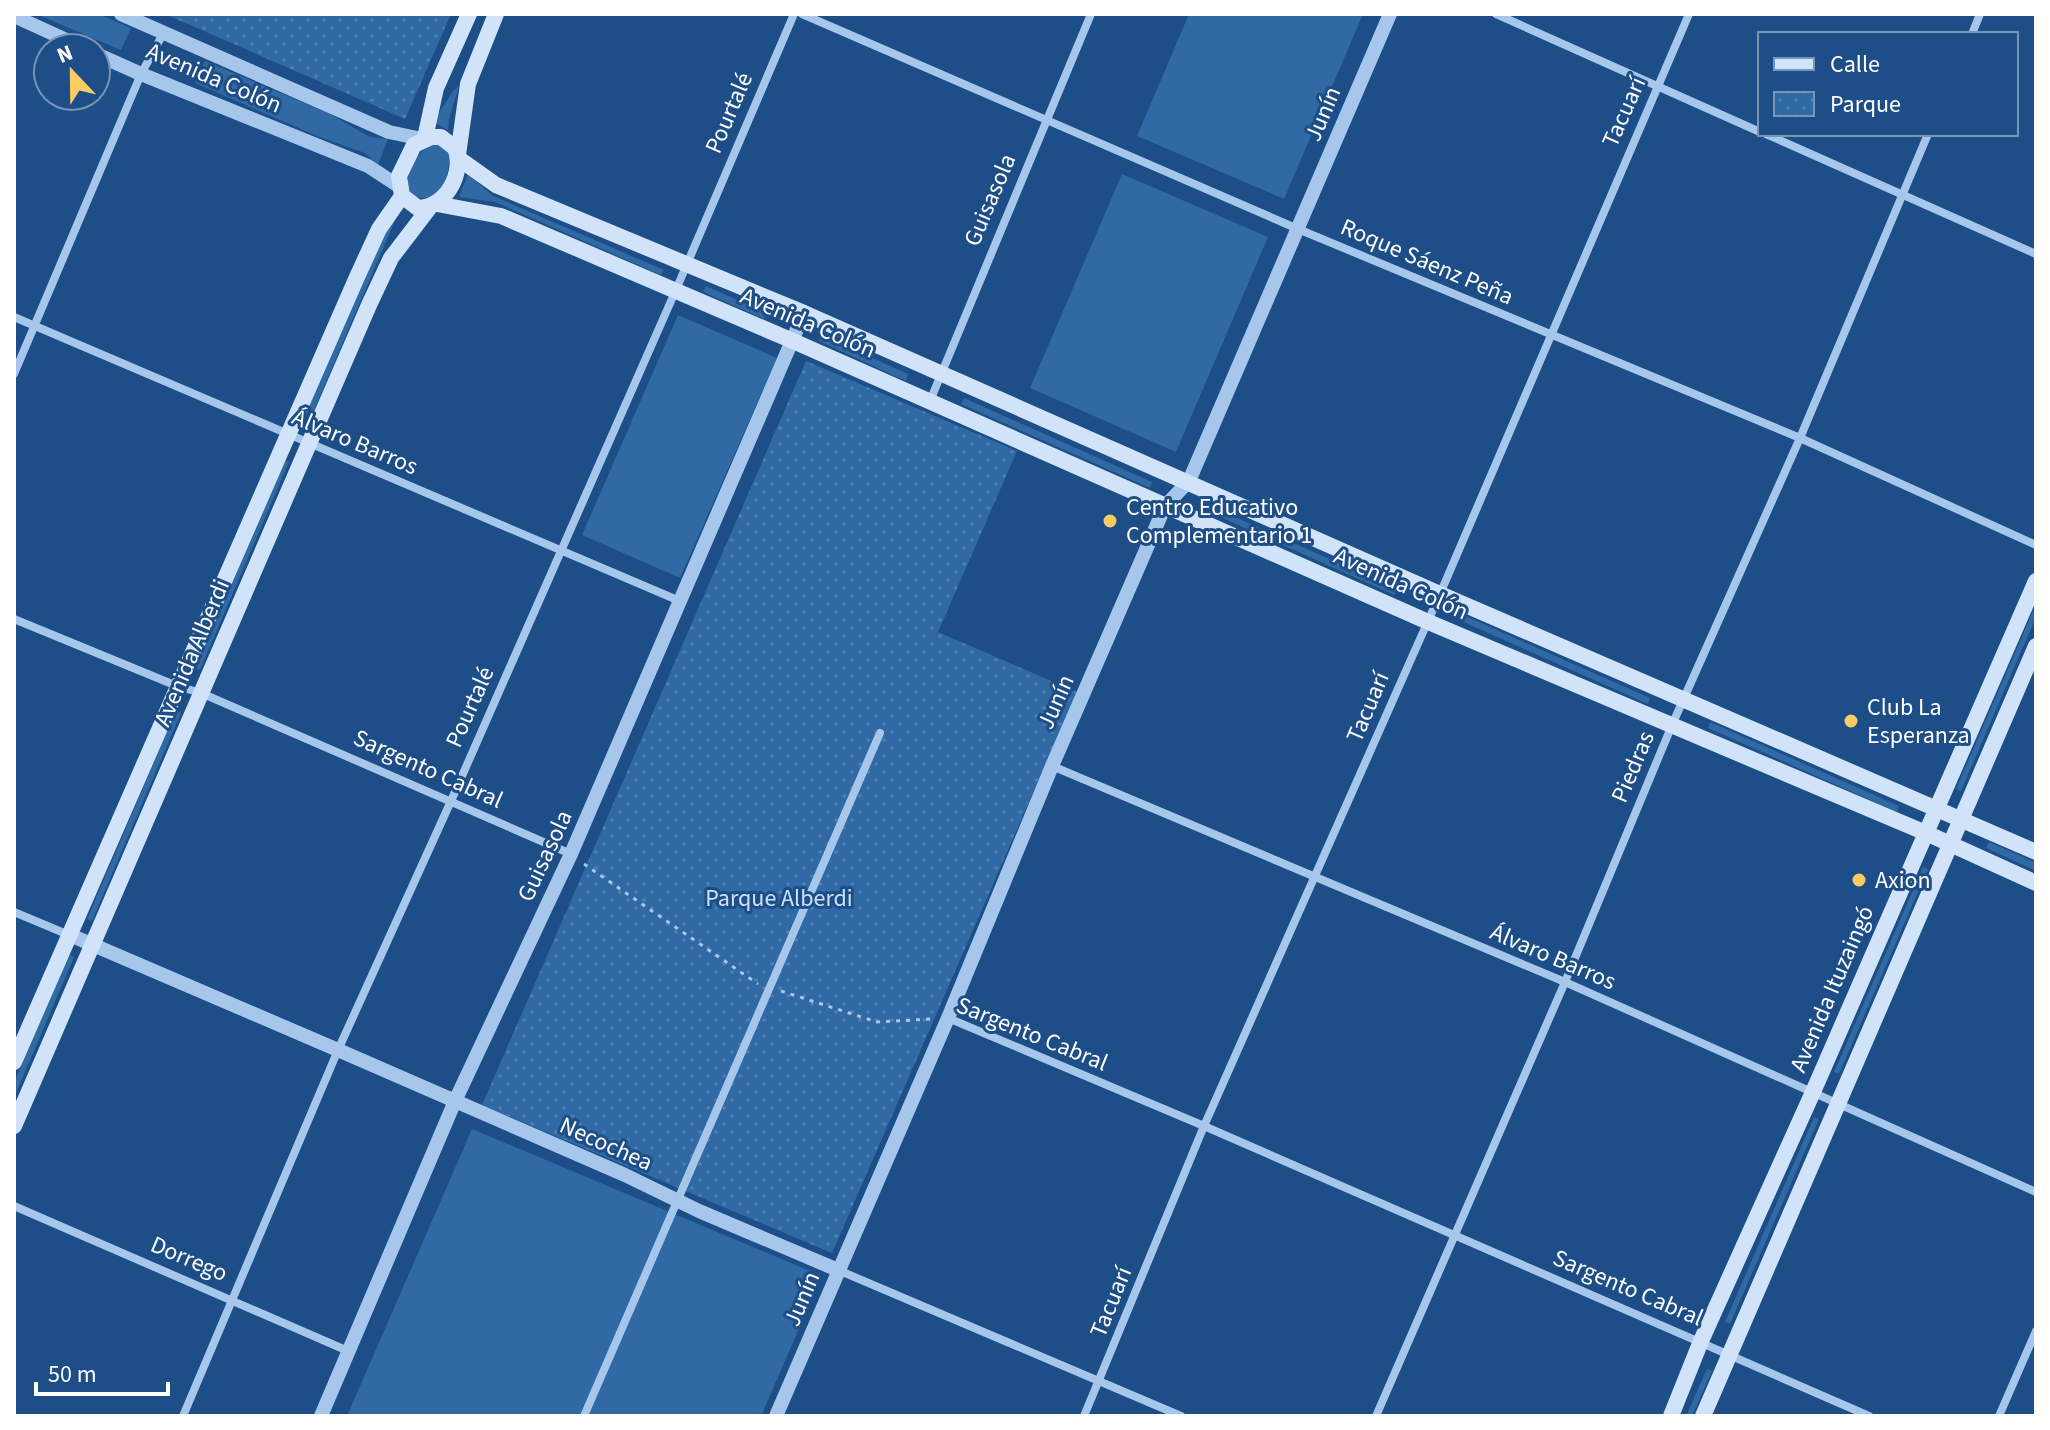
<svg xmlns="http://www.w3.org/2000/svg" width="2050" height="1430" font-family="'Source Sans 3',sans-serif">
	<defs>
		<pattern id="park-dots" width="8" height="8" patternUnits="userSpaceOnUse" patternTransform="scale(2)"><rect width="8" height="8" fill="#3069a4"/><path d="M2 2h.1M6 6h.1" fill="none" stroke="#4f80b2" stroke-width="1.8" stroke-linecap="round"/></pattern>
	</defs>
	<rect width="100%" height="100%" fill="#1d4e87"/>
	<path fill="#3069a4" d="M36,14H98L131,28L121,50Z
		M1189,14H1363L1284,199L1137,136Z
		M205,61L328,113L370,137L388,139L378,165L365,153L317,136L195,83Z
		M459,86L449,119L448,130L433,122L453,91Z
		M435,142C436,143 445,148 446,149C456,160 441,215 410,193C402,173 418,151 435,142Z
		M468,174L493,196L664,270L661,275L495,202L459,197Z
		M1122,174L1268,237L1176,452L1030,388Z
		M391,213L397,216L308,424L302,421Z
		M706,286L767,313L764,319L703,292Z
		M678,315L777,358L680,578L582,535Z
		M821,335L908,374L906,381L819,341Z
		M964,398L1152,482L1150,488L961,404Z
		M284,460L289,462L200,670L195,668Z
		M1208,505L1397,589L1394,595L1205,510Z
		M2036,604V617L1961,791L1956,789Z
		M1461,614L1650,698L1648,704L1459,620Z
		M176,711L181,713L92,921L87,919Z
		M1710,722L1899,806L1897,812L1708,728Z
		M1989,842L2036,863V871L1986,848Z
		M1923,867L1928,869L1839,1074L1834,1072Z
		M69,954L74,957L14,1098V1083Z
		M1814,1117L1819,1119L1730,1324L1725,1322Z
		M472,1129L822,1276L761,1416H347Z
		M1707,1369L1712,1371L1692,1416H1686Z"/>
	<path fill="url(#park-dots)" d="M165,14H451L405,119Z
		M806,361L1017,451L938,632L1077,692L832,1253L482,1105Z"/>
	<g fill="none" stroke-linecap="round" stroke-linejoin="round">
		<path stroke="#a6c7eb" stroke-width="3" stroke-dasharray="4 6" stroke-linecap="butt" d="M584,864L758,984
			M781,991L877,1022L932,1019"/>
		<path stroke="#a6c7eb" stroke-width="8" d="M802,14L1298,229L1800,438L2036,545
			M1496,14L1760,132
			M1972,34L1980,14
			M1766,134L2036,254
			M14,317L682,602
			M14,374L141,74L164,32
			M930,401L1091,14
			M14,619L177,686L201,693L571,854
			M1052,766L1565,982L2036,1192
			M14,912L69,935
			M948,1018L1204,1126L1869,1416
			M14,1206L348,1351
			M838,1270L1181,1416
			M183,1416L338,1050L451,801L675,292L794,14
			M584,1416L880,733
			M1084,1416L1204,1126L1440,594L1689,14
			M1376,1416L1565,982L1672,725L1800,438L1928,134
			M1999,1416L2036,1331"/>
		<path stroke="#a6c7eb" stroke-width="14" d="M121,14L389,132L422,139
			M14,16L84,48
			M96,54L141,74L368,166L400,187
			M70,935L338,1050L625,1175L699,1211L838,1270
			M321,1416L455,1101L571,854L804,313
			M776,1416L948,1018L1052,766L1165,506L1189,481L1390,14"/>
		<path stroke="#d1e3f8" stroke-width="16" d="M431,137H441L455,148C465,172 446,208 418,208L402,196L399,176L414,145Z
			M425,138L436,88L469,14
			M458,155L468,84L496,14
			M458,158L496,185L804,313L1440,594L2036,852
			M437,204L501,216L793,341L1426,621L1926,833L2036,883
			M14,1062L357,277L379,229L402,196
			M14,1126L369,305L391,258L430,207
			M1671,1416L1701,1341L1813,1092L2036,581
			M1703,1416L2036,646"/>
	</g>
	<g fill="#fbcb64" stroke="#1d4e87" stroke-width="3">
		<circle cx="1110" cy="521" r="8"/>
		<circle cx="1851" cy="721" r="8"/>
		<circle cx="1859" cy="880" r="8"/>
	</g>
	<g text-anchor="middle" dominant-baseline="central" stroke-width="6" stroke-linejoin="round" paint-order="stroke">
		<g font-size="24" fill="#fff" stroke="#1d4e87">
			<text transform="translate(214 78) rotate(23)">Avenida Colón</text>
			<text transform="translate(1624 112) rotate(-66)">Tacuarí</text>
			<text transform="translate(729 113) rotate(-67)">Pourtalé</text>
			<text transform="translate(1323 114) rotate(-67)">Junín</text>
			<text transform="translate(990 200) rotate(-67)">Guisasola</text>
			<text transform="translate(1427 262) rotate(23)">Roque Sáenz Peña</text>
			<text transform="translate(808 323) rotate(23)">Avenida Colón</text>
			<text transform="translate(355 442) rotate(23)">Álvaro Barros</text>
			<text transform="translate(1401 584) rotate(24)">Avenida Colón</text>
			<text transform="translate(192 653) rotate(-67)">Avenida Alberdi</text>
			<text transform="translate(1056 702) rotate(-66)">Junín</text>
			<text transform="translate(470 707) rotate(-66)">Pourtalé</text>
			<text transform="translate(1368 707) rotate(-67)">Tacuarí</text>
			<text transform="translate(1633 767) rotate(-67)">Piedras</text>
			<text transform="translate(428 769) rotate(24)">Sargento Cabral</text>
			<text transform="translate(545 856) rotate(-65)">Guisasola</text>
			<text transform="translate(1553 957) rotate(23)">Álvaro Barros</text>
			<text transform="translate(1832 989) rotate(-67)">Avenida Ituzaingó</text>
			<text transform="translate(1032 1034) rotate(22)">Sargento Cabral</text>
			<text transform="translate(606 1144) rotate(24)">Necochea</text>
			<text transform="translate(189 1259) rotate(23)">Dorrego</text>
			<text transform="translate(1628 1288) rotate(23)">Sargento Cabral</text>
			<text transform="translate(802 1299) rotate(-67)">Junín</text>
			<text transform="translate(1111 1302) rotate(-68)">Tacuarí</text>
		</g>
		<g font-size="24" fill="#fff" stroke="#1d4e87" text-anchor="start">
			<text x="1126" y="507">Centro Educativo<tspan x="1126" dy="28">Complementario 1</tspan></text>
			<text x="1867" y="707">Club La<tspan x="1867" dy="28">Esperanza</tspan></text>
			<text x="1875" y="880">Axion</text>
		</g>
		<g font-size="24" fill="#cae1f8" stroke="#1d4e87">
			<text x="779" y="898">Parque Alberdi</text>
		</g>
	</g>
	<rect width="2050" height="1430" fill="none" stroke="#ffffff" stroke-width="32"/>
	<rect x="1758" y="32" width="260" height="104" fill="#1d4e87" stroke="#7795b7" stroke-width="2"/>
	<rect x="1774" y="58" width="40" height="12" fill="#d1e3f8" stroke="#7795b7" stroke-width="2"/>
	<text x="1830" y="72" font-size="24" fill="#ffffff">Calle</text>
	<rect x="1774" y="92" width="40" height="24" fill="url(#park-dots)" stroke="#7795b7" stroke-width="2"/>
	<text x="1830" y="112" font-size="24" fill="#ffffff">Parque</text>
	<g transform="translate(72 72) rotate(338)"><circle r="38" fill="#1d4e87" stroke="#7795b7" stroke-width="2"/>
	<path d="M0-6L14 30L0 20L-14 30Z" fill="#fbcb64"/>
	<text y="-12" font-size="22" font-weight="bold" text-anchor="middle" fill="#ffffff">N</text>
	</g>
	<path d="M36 1382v12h132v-12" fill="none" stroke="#ffffff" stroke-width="4"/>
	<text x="48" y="1382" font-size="24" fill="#ffffff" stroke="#1d4e87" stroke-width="6" paint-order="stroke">50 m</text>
</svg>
